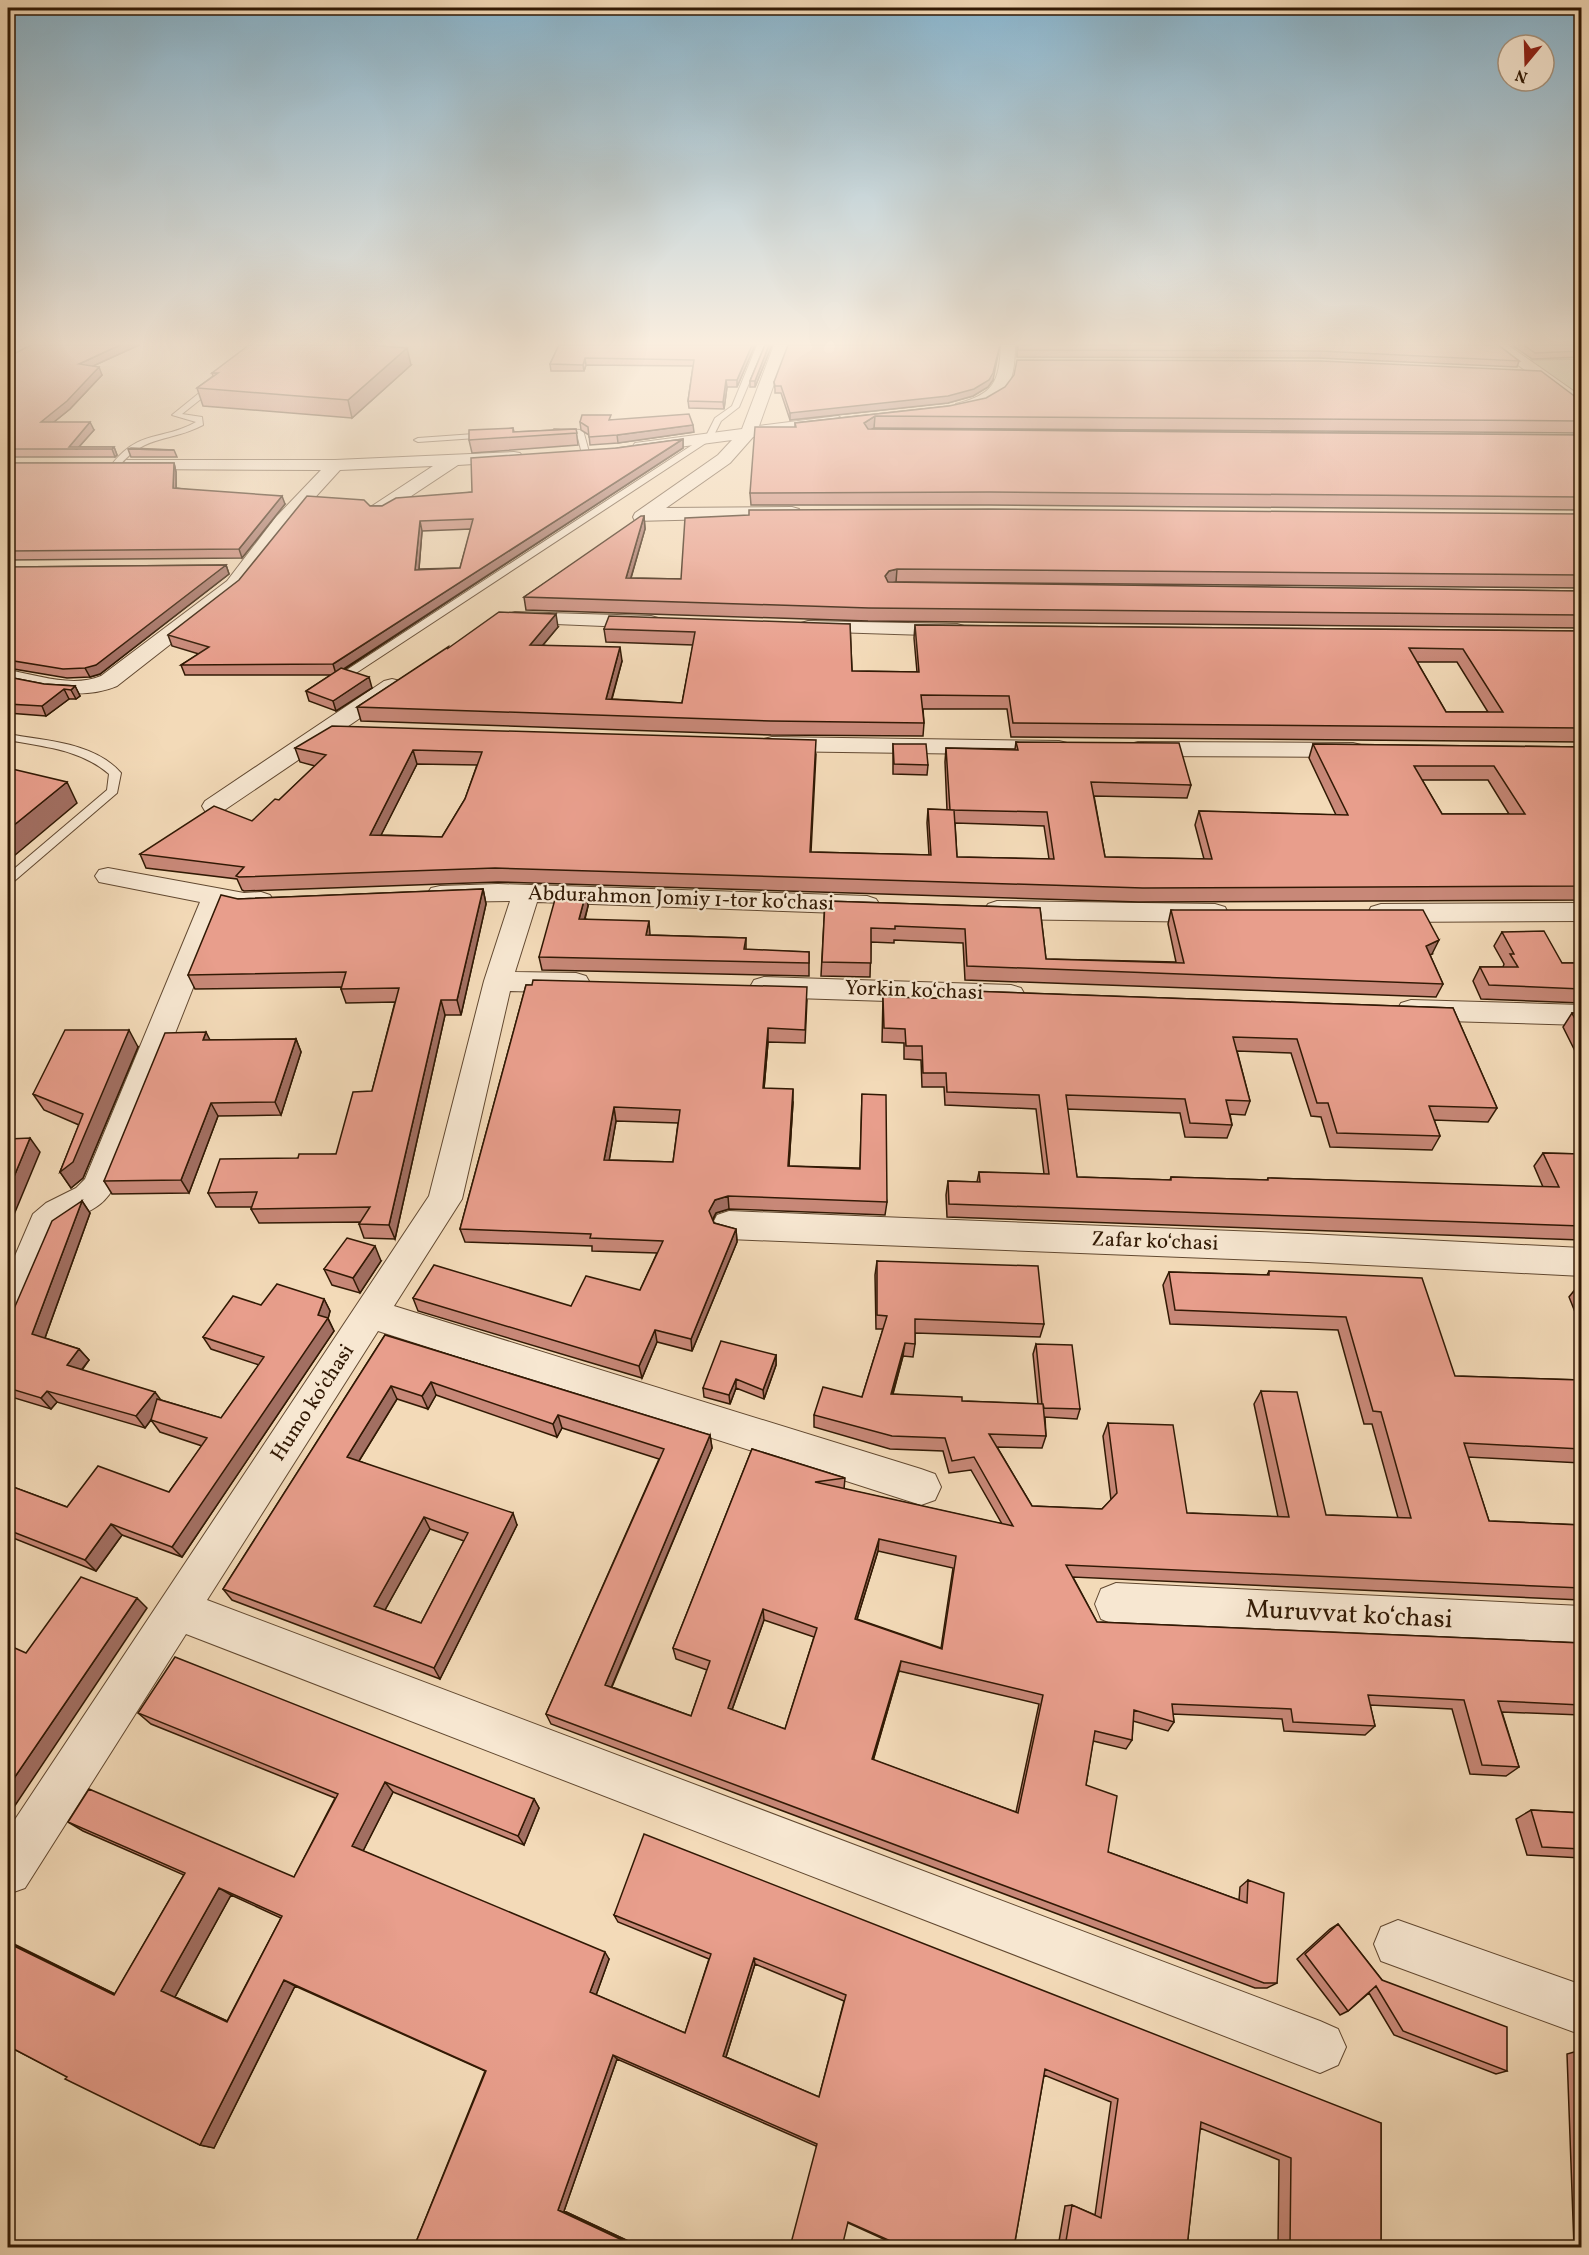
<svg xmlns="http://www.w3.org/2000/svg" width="1589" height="2255" font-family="Vollkorn,serif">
	<rect width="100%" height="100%" fill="#f3dab8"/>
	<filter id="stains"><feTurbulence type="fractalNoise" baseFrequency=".00333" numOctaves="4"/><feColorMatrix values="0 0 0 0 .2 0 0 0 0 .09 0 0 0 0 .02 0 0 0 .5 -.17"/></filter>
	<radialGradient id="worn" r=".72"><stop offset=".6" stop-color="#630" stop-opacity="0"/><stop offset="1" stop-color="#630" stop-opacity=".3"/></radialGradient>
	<path fill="#b6c193" stroke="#746d4c" stroke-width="1.5" d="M1581,359V397L1529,360Z"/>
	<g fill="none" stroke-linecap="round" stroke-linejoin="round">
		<g stroke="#624931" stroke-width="2">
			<path id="service" d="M757,345H765L739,407L721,421L712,439L353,675H345V671L706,436L715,418L732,406Z
				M214,381L221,383L182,414L202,417L203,425C169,443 147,433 119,466H113L112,464C140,429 162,441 196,422L172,415Z
				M554,429L583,430L589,452L582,454L577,434L557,433L553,431Z
				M488,433H491V437L418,442L414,440L418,438Z
				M8,734C45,741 94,742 121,773L117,793L12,883L8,884V874L107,790L109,774C80,749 44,747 8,740Z"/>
		</g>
		<g stroke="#624931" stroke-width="2">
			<path id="minor" d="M16,345H35L8,359V349Z
				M774,345H788L759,426L838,416L846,421L838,426L753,437L730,463L666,508L792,507L799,509L801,513L799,517L635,521L633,517L635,513L718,455L732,440L641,452L635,451L632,447L635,443L742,429Z
				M1001,345H1015C1015,374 1011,398 979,407C971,410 964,412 956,410L954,407L956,404C994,394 999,383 1001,345Z
				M1491,345H1508L1582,397V410L1576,408Z
				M514,452L520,453L523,457L520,461L458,465L384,514H372L369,510L372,506L433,466L340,470L290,525L241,589L117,686C81,701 44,690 8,683V670C37,675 73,688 101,676L227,581L276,517L321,470L132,469L126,468L123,464L126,460H335Z
				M515,612L651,616L658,618L661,622L658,626L651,628L508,622L505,618L508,614Z
				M808,621L957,624L964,626L967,630L964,634L957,636L801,631L798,627L801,623Z
				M392,679L400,681L403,686L400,691L223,811L214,813L205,811L202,806L205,801L384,681Z
				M772,737L1059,741L1067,743L1071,748L1067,753L1059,755L772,751L764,749L760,744L764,739Z
				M1138,742L1353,743L1361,745L1365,750L1361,755L1353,757L1138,756L1130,754L1126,749L1130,744Z
				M108,868L244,893L261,892L270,895L274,901L270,907C254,911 241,910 225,907L115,1185C100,1215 78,1210 59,1232L21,1322L8,1326V1272L33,1214L46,1203L76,1188L85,1179L200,902L99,882L95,876L99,870Z
				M498,884L867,896L876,899L880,905L876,911L867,914L537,902L515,972L576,973L586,976L590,983L586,990L576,993L510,991L462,1199L394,1306L921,1469L935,1474L941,1487L935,1500L921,1505L378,1331L207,1600L1320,2021L1338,2029L1346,2047L1338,2065L1320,2073L186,1634L25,1888L8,1894V1830L429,1196L484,981L510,901L440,902L431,900L427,894L431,888L440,886Z
				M997,901L1215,904L1225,907L1228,913L1225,919L1215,922L997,919L988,916L984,910L988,904Z
				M1582,903V921L1381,922L1371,919L1368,913L1371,907L1381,904Z
				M764,977L1011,985L1021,988L1025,995L1021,1002L1011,1005L764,997L754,994L750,987L754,980Z
				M1411,1000L1582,1005V1025L1411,1020L1401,1017L1397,1010L1401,1003Z
				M729,1211L1308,1234L1582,1248V1276L1308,1262L729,1239L717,1235L712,1225L717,1215Z
				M1116,1583L1582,1606V1648L1116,1625L1101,1619L1095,1604L1101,1589Z
				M1398,1920L1582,1985V2035L1381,1961L1374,1944L1381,1927Z"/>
		</g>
		<use href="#service" fill="#f7e7d1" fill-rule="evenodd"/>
		<use href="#minor" fill="#f7e7d1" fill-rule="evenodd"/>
	</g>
	<path fill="#c88878" stroke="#311904" stroke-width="1.5" fill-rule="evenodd" d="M31,345H139L93,366L102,375L70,409L54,422L94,430L79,447H114L117,455L115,457H8V357Z
		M559,345H755L737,387H727L724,409L689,408L688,401L693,366L586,365L584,371H551L550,364Z
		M765,345H772L755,387H750V381Z
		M1017,345H1498L1519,361L1517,367L1318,358L1017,357Z
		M1512,345H1581V357L1532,359Z
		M411,365L352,418L203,406L197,388L213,376L212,373Z
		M993,380L988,387L973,396L948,403L790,420L781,393H775V389L774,382Z
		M1581,401V433L874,428L871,429L1581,435V510L989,505H751L750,493L795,427V423L949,406Z
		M611,420L694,432L618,443L590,445L589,435L581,430L580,422Z
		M513,428L514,432L576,429L578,445L472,453L469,440Z
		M683,439V448L345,669L372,688L336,711L309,701L306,691L331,675H185L181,665L199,654L172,646L168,635L370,506H382L472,492L617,448ZM471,529L460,568L419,569L422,531Z
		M128,449L174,450L177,457H131Z
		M8,463H174L176,472V488L285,504L242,558L8,560Z
		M1581,514V588L896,582L893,583L1581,591V628L868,621L526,610L524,597L644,516L645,529L631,578L681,579Z
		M226,565L229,574L100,674L90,677L67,678L8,668V567Z
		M850,624L852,671L917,672L914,638L915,625L1581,631V742L1011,737L1007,709H923L924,723L923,736L771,735L361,721L357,707L448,648L558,627L543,645L622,661L612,699L682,703L693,645L606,642L604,629ZM1417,662H1457L1488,712H1446Z
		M8,677L44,684L75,686L80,696L76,699H69L46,716L8,713Z
		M1016,742L1191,785L1187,798L1094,796L1105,857L1204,859L1195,825L1199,811L1336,815L1309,758L1313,744L1581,747V900L1139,902L498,882L244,891L242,890L237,879L146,868L140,854L252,821L279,800L315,766L300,762L295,748L816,754L811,852L929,855L927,823L928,809L947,810L945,762L946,748L1015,749ZM417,764L477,765L465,799L442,837L381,835ZM1422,780H1488L1509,814H1442ZM955,823L1044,826L1049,859L957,857Z
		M893,744L928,765L927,775L893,774Z
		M483,889L486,904L461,1015H445L395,1239L364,1238L359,1224L360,1222L259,1223L251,1209L252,1207H216L208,1193L298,1158L336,1154L372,1091L395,1002L346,1003L341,989V987L195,989L188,975L238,899Z
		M825,901L1040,908L1046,959L1176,962L1168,924L1171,910L1432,954L1430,955L1443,984L1436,997L965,980L963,943L894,940V943L871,942L870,977L821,976Z
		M588,906L585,919L650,935L746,938V950L809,952V976L542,970L539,957Z
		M1502,932L1562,963H1581V1003L1481,999L1473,981L1480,967H1503L1504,964L1494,946Z
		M526,985L807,1000L805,1043L768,1042L764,1088L793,1102L789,1166L860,1168L862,1094L887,1202L885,1215L729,1209L716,1213L713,1220L714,1223L736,1229L737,1242L692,1351L657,1342L642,1378L418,1311L413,1298L571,1306L640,1290L657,1253L592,1251V1246L465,1242L460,1229ZM616,1121L678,1123L673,1162L609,1160Z
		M968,991L1453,1008L1497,1108L1488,1122L1434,1120L1440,1136L1432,1150L1330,1147L1321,1117L1311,1116L1291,1053L1237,1051L1250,1101L1245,1115L1230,1114L1232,1125L1227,1138L1185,1137L1180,1113L1067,1109L1077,1177L1170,1180L1171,1177L1267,1180L1268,1178L1543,1187L1534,1166L1543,1153L1581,1154V1240L947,1217L946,1195L948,1181L977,1182L979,1172L1044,1174L1036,1109L945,1105L944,1087H922L921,1060L904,1059V1043L882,1042L883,997L967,999Z
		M1572,1013H1581V1063L1563,1027Z
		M296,1039L301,1052L281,1115L218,1116L189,1193L112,1194L104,1181L210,1040Z
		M138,1047L83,1178L71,1188L60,1172L79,1125L44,1110L33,1094Z
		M82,1201L90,1213L45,1338L79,1349L89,1360L82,1370L161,1400L221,1418L259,1365L211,1349L203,1337L261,1305L324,1299L330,1311L328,1318L334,1331L182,1557L122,1535L96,1571L8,1536V1485L67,1507L169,1492L202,1446L160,1432L151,1420L145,1428L57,1402L51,1409L8,1396V1315L13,1311Z
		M381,1261L360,1293L332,1285L324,1269Z
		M877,1261L1044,1324L1040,1337L915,1333V1344L913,1357L903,1356L893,1394L962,1401L1038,1404L1033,1354L1036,1344L1080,1409L1077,1419L1045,1417L1046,1436L1042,1448L997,1447L1032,1506L1102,1509L1111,1500L1103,1436L1108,1423L1187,1513L1278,1517L1254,1404L1261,1391L1326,1515L1398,1518L1372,1424H1364L1338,1330L1170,1324L1163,1285L1169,1272L1267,1275L1269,1271L1455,1376L1581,1380V1463L1468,1457L1489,1521L1581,1525V1600L1073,1577L1097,1622L1581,1643V1715L1502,1712L1519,1767L1506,1776L1470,1774L1452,1709L1370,1705L1375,1726L1365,1735L1284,1731L1282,1719L1173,1714L1174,1722L1168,1731L1133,1721L1132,1740L1126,1749L1093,1741L1086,1785L1108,1852L1239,1900L1240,1887L1248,1880L1277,1983L1267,1988H1255L551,1724L546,1714L659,1459L562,1428L557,1437L436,1395L428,1409L397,1399L359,1461L517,1525L440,1679L232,1600L223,1589L385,1335L710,1435L712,1448L612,1687L691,1716L707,1670L676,1659L673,1648L752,1449L845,1478L844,1489L1002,1524L971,1470L949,1473L943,1451L890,1449L814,1427V1415L862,1397L883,1329H876L875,1275ZM430,1529L464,1541L421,1623L385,1610ZM878,1551L953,1568L941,1648L857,1619ZM764,1620L814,1637L785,1729L732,1710ZM899,1671L1039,1704L1016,1812L873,1760Z
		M1577,1287H1581V1327L1569,1297Z
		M776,1355V1365L764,1399L736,1388L730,1404L704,1397L703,1388Z
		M138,1713L534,1799L539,1808L524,1845L393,1792L363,1851L609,1959L596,1995L685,2033L709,1959L618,1922L614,1915L1381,2123V2247H1278L1279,2160L1200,2128L1187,2247H1058L1065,2206L1072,2205L1095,2215L1111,2102L1044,2075L1014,2247H901L848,2223L816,2146L617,2059L564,2211L641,2247H414L485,2071L295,1986L214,2148L200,2145L8,2046V1942L115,1994L184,1875L83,1831L68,1822L294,1877L335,1798L151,1724ZM231,1895L281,1918L227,2021L175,1997ZM755,1964L844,2001L819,2097L726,2057Z
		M1531,1810L1581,1813V1858L1527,1855L1516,1819Z
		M1338,1924L1382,1980L1507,2071L1496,2074L1394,2035L1369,1993L1348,2011L1340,2015L1297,1959L1330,1929Z
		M1581,2050V2247H1574L1567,2054Z"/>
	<path fill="#a26f62" stroke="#311904" stroke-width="1.5" d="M120,345H139L82,371L79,364Z
		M752,345H755L737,387V380Z
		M769,345H772L755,387V381Z
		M1000,345L993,380L988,387L973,396L948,403L790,420V413Z
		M407,348L411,365L352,418L348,400Z
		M585,358L586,365L584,371L583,365Z
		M99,367L102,375L70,409L44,430L41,422Z
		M726,380L727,387L724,409L723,402Z
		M875,416L874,428L864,434V423Z
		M90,422L94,430L77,449L69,447Z
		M693,425L694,432L618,443L617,435Z
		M683,439V448L336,674L333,664Z
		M114,447L117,455L115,457L112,449Z
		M174,463L176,472V497L173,488Z
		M282,496L285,504L242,558L239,549Z
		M644,516L645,529L627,591L626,578Z
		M420,521L422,531L418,580L415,570Z
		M226,565L229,574L100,674L90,677L85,668Z
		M897,569L896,582L888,584L885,576L889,571Z
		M556,614L558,627L532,658L530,645Z
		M620,647L622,661L608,712L606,699Z
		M369,677L372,688L336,711L333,701Z
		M75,686L80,696L76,699L71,690Z
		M64,689L69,699L46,716L42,706Z
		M413,750L417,764L374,849L370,835Z
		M67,782L77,803L8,861V830Z
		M483,889L486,904L461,1015L457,1000Z
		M586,893L588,906L581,932L579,919Z
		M649,921L650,934L647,948L646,935Z
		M1439,940L1432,954L1420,960L1426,946Z
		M441,1000L445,1015L395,1239L389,1225Z
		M768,1028V1042L763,1101V1088Z
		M129,1030L138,1047L83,1178L71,1188L60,1172Z
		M206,1032L213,1046L203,1040Z
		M296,1039L301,1052L281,1115L275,1102Z
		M793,1089V1102L788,1179V1166Z
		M211,1103L218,1116L189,1193L181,1180Z
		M614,1107L616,1121L607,1173L604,1160Z
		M30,1138L40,1152L8,1229V1191Z
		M728,1196L729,1209L716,1213L710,1224L709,1211L715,1200Z
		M82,1201L90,1213L42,1346L32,1334Z
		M736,1229L737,1242L692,1351L691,1339Z
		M375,1246L381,1261L360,1293L353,1278Z
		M324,1299L330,1311L328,1319L334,1331L182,1557L172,1547L318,1315Z
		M655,1330L657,1342L642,1378L639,1366Z
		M905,1343L903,1356L889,1407L891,1394Z
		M79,1349L89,1360L76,1377L67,1365Z
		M776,1355V1365L764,1399L763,1390Z
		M736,1379V1388L730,1404L729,1395Z
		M431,1382L436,1395L428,1409L422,1396Z
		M391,1386L397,1399L354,1469L347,1457Z
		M47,1391L57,1402L51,1409L41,1398Z
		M155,1392L163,1403L145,1428L136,1416Z
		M558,1415L562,1428L557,1437L553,1424Z
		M710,1435L712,1448L608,1695L605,1685Z
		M513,1513L517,1525L440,1679L434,1668Z
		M424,1517L430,1529L381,1617L374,1606Z
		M111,1524L122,1535L96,1571L85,1560Z
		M879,1539L878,1551L854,1629L855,1619Z
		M137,1598L147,1608L8,1816V1787Z
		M763,1609L764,1620L729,1718L728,1708Z
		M901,1661L899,1671L871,1768L872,1759Z
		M385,1782L393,1792L361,1855L352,1846Z
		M534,1799L539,1808L524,1845L518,1836Z
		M219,1888L231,1895L175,1997L240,2027L161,1991Z
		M8,1942L12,1943L129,2001L114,1995L8,1943Z
		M605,1952L609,1959L595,1998L590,1992Z
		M754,1958L755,1964L725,2060L723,2056Z
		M284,1980L295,1986L214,2148L200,2145Z
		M613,2055L617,2059L564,2211L641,2247H637L558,2210Z"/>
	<path fill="#e89e8c" stroke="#311904" stroke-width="1.5" fill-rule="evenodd" d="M31,345H120L79,364L99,367L67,401L41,422H90L69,447H114L112,449H8V357Z
		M249,345H369L407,348L348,400L197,388L218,373H212Z
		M559,345H752L737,380H726L723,402L688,401L694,360L585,358L583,365L550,364Z
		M765,345H769L755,381H750Z
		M788,345H1000L993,373L989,380L974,389L948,396L790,413L781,386H775L774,382Z
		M1018,345H1498L1519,361L1320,351L1018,350Z
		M1524,345H1581V351L1535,353Z
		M1017,360L1321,361L1541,371L1581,401V421L875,416L864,423L868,429L1581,435V497L990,492L750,493L755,427H796L795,423L949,406L986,398L1005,387L1014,375Z
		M689,414L693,425L617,435L589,437L588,427L580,422L582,415H611L609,420Z
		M513,428V432L576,429L577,433L469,440V430Z
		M683,439L333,664L181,665L209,647L168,635L239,580L307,496L364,500L370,506H382L396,498L472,492L471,458L617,448ZM473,519L460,568L415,570L420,521Z
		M131,448L174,450L128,449Z
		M8,463H174L173,488L282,496L239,549L8,551Z
		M990,509L1581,514V575L897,569L889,571L885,576L888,582L1581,591V615L869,608L524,597L641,516H644L626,578L681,579L685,518L749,515V510Z
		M226,565L96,665L85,668L63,669L8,660V567Z
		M499,612L556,614L530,645L620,647L606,699L682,703L695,632L604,629L609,616L850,624L852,671L919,672L915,625L1581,631V728L1013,723L1009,696L921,695L924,723L771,721L357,707L448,647L447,649ZM1409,648L1463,649L1503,712H1446Z
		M341,668L369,677L333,701L306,691Z
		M8,677L44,684L75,686L71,690L64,689L42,706L8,704Z
		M332,726L816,740L810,852L931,855L928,809L954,810L957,857L1054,859L1047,812L950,810L946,748L1018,750L1016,742L1179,743L1191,785L1091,782L1105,857L1212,859L1199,811L1348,815L1313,744L1581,747V886L1143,888L495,868L239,877L236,876L244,867L140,854L214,806L252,821L275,799L279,800L326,755L295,748ZM413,750L482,752L465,799L442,837L370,835ZM1414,766H1494L1525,814H1442Z
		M893,744H926L928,765L894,764Z
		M8,768L67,782L8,830Z
		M483,889L457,1000H441L389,1225L359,1224L370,1207L251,1209L257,1192L208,1193L220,1159L298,1158L299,1154H336L353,1092L372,1091L399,988L341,989L346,972L188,975L221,895L238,899Z
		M557,892L586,893L579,919L649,921L646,935L746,938L744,949L809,952V963L539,957Z
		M825,901L1040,908L1046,959L1184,963L1171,910H1423L1439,940L1426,946L1443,984L967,966L965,929L895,926V929L871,928V963L822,962Z
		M1544,931L1562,963H1581V989L1489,985L1480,967H1518L1510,954H1514L1502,932Z
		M533,980L807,987L805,1030L768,1028L763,1088L793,1089L788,1166L860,1169L862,1094L886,1095L887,1202L728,1196L715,1200L709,1211L714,1223L736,1229L691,1339L655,1330L639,1366L413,1298L434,1265L571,1306L586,1276L640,1290L663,1241L590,1238L591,1234L460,1229L526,985H532ZM614,1107L680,1110L673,1162L604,1160Z
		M968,991L1453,1008L1497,1108L1429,1106L1440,1136L1337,1133L1328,1103H1317L1297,1039L1233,1037L1250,1101L1226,1100L1232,1125L1190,1123L1185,1099L1066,1095L1077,1177L1171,1180V1177L1268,1180V1178L1559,1187L1543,1153L1581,1154V1226L949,1204L948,1181L980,1182L979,1172L1049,1174L1039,1095L947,1092L946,1073H923L922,1046H906L905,1029L884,1028L883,997L968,999Z
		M1572,1013H1581V1031Z
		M65,1030H129L73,1162L60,1172L83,1114L33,1094Z
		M206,1032L203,1040L296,1039L275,1102L211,1103L181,1180L104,1181L165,1033Z
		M30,1138L8,1191V1139Z
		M82,1201L32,1334L79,1349L67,1365L155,1392L136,1416L47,1391L41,1398L8,1388V1313L13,1311L52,1221Z
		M347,1238L375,1246L353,1278L324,1269Z
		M877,1261L1038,1266L1044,1324L915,1319V1344L905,1343L891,1394L962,1397V1401L1043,1404L1046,1436L989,1434L1032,1506L1102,1509L1117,1493L1108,1423L1173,1425L1187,1513L1289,1517L1261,1391L1297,1392L1326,1515L1411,1518L1381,1412L1373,1411L1346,1317L1175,1310L1169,1272L1269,1275V1271L1422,1278L1455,1376L1581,1380V1449L1464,1443L1489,1521L1581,1525V1588L1066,1565L1097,1622L1581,1643V1705L1498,1701L1519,1767L1482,1765L1464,1700L1368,1695L1375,1726L1293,1722L1291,1709L1172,1704L1174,1722L1134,1710L1132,1740L1095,1731L1086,1785L1117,1796L1108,1852L1247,1903L1248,1880L1284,1893L1277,1983H1264L546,1714L664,1449L558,1415L553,1424L431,1382L422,1396L391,1386L347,1457L513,1513L434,1668L223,1589L385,1335L710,1435L605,1685L691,1716L710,1661L673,1648L752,1449L845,1478L815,1482L1013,1526L974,1457L952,1461L945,1438L892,1436L814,1415L823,1387L862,1397L887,1316L877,1315ZM424,1517L468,1533L421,1623L374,1606ZM879,1539L956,1556L942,1649L855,1619ZM763,1609L817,1628L785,1729L728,1708ZM901,1661L1043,1695L1018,1813L872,1759Z
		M277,1284L324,1299L318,1315L328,1318L172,1547L111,1524L85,1560L8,1530V1485L67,1507L98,1466L169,1492L207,1438L151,1420L157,1399L221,1418L264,1357L203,1337L233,1296L261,1305Z
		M1577,1287H1581V1296Z
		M721,1341L776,1355L763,1390L736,1379L729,1395L703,1388Z
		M1036,1344L1072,1345L1080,1409L1044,1408L1043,1404H1042Z
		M81,1577L137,1598L8,1787V1645L26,1653Z
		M175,1657L534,1799L518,1836L385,1782L352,1846L605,1952L590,1992L685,2033L711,1954L614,1915L644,1834L1381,2123V2247H1290L1291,2158L1201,2122L1187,2247H1065L1072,2205L1101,2218L1118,2099L1045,2069L1014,2247H904L848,2222L842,2247H790L817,2144L613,2055L558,2210L637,2247H414L486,2071L284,1980L200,2145L65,2079L67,2077L8,2046V1943L114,1995L185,1873L68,1822L89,1789L294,1877L338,1794L138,1713ZM219,1888L282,1916L227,2022L161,1991ZM754,1958L846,1995L819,2097L723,2056Z
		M1531,1810L1581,1813V1849L1542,1847Z
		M1338,1924L1382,1980L1507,2027V2071L1403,2031L1376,1986L1348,2011L1305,1954Z"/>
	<linearGradient id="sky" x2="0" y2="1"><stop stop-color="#89b7d1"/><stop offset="0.52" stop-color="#faeedf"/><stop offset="1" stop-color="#faeedf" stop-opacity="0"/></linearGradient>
	<rect width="1589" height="661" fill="url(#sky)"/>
	<g text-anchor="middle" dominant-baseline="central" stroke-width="4.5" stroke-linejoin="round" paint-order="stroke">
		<g font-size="21" fill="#311904" stroke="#f7e7d1">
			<text transform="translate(681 899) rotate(2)">Abdurahmon Jomiy 1-tor koʻchasi</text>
			<text transform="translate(914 991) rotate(2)">Yorkin koʻchasi</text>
			<text transform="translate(1155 1242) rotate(2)">Zafar koʻchasi</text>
			<text transform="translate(313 1403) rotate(-57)">Humo koʻchasi</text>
		</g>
		<g font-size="26" fill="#311904" stroke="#f7e7d1">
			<text transform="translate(1349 1615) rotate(3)">Muruvvat koʻchasi</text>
		</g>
	</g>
	<rect width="1589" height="2255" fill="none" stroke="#f3dab8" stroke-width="30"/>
	<rect x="9" y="9" width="1571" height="2237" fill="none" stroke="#311904" stroke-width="3"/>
	<rect x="15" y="15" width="1559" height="2225" fill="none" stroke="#311904" stroke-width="1.5"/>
	<g transform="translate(1526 63) rotate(199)"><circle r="28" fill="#f7e7d1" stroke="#a8957f" stroke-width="1.5"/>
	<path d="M0-4.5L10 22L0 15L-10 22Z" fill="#8f2418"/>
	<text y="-9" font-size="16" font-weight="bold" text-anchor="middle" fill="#311904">N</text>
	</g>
	<rect width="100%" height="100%" filter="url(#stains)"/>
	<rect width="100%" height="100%" fill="url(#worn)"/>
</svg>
